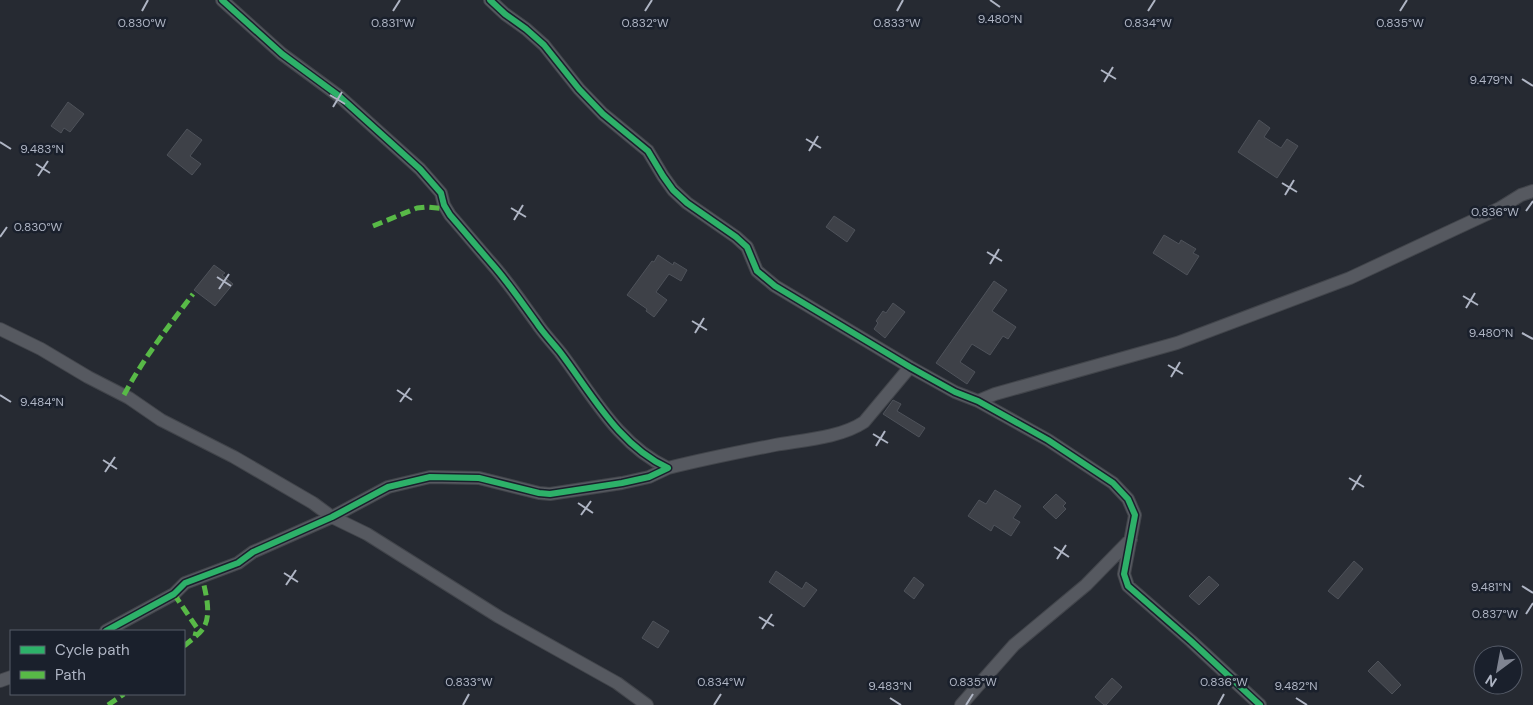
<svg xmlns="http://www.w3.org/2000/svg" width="1533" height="705" font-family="'DM Sans',sans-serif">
	<rect width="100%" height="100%" fill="#262a32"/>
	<path fill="#3e4148" stroke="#4e525a" d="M68,102L84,114L70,132L64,128L61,133L51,126Z
		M1259,120L1270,128L1264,137L1281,148L1287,139L1298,146L1277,178L1238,152Z
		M187,129L202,140L190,156L201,164L192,175L167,155Z
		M834,216L855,230L847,242L826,227Z
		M1164,235L1179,244L1181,240L1196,249L1193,253L1199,256L1187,275L1153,253Z
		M658,255L673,265L674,262L687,270L681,281L669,274L656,292L667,300L654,317L646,311L647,309L627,295L652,261L654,262Z
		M214,265L225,273L222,275L233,284L215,306L194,290Z
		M994,281L1007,290L992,311L1016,327L1008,339L1003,336L990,355L972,344L960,362L975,372L967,384L936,363Z
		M893,303L905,312L885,338L874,329L878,323L876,321L883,311L886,313Z
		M893,400L901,404L897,411L925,428L919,437L883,414Z
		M995,490L1021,506L1013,518L1020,522L1011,536L994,525L991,531L968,516L979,500L986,504Z
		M1056,494L1066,503L1063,506L1066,509L1056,519L1043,507Z
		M1354,561L1363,569L1338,599L1328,591Z
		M776,571L802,589L806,582L817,590L804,607L769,582Z
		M1209,576L1219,585L1199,605L1189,596Z
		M914,577L924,585L914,599L904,591Z
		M653,621L669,631L658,648L642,638Z
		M1378,661L1401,685L1392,694L1368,671Z
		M1112,678L1122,687L1106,705H1104L1095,697Z"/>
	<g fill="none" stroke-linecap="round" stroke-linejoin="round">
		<g stroke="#42454b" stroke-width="14">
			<path id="street" d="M490,0L505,14L526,29L544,45L579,89L603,114L648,151L663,176L673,190L687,203L736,237L747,247L757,271L775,286L910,367L955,392L978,401L1048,440L1113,483L1128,499L1135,515L1124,574L1128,586L1191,641L1260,705
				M0,329L41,349L88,377L129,398L161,420L234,457L313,503L332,517L367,534L499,617L617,683L647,705
				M978,401L995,394L1177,343L1350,278L1500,208L1521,195L1533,191
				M668,468C704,459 739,452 775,445C803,440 840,438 864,422L910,367
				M106,631L174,594L185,583L238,563L253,552L332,517L388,487L430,477L479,478L539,493L550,494L622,483L649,477L668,468C618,445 592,394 560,352C552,342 543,333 536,322C522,303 508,282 492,264C478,248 464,231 450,215L444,205L441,193L420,169L339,96L282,54L222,0
				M0,681L11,677
				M961,705L1014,645L1086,585L1131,539"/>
		</g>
		<use href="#street" stroke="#565960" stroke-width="12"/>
		<path stroke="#58b947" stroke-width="5" stroke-dasharray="10 5" stroke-linecap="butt" d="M373,226L417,208L426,207L447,209
			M124,395C143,359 168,327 193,294
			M174,594L197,628L195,636
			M184,646C190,641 200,634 204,627C212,613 205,591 202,576
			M108,705L124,694"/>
		<g stroke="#1a202c" stroke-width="9">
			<path id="cycleway" d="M490,0L505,14L526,29L544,45L579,89L603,114L648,151L663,176L673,190L687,203L736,237L747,247L757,271L775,286L910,367L955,392L978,401L1048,440L1113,483L1128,499L1135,515L1124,574L1128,586L1191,641L1260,705
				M106,631L174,594L185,583L238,563L253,552L332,517L388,487L430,477L479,478L539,493L550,494L622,483L649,477L668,468C618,445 592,394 560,352C552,342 543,333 536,322C522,303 508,282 492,264C478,248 464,231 450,215L444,205L441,193L420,169L339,96L282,54L222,0"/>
		</g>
		<use href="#cycleway" stroke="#2db169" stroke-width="6"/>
	</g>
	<path fill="none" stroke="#afb5c4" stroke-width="2" d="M990,0L1000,7M142,11L148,0M393,11L400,0M645,11L652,0M897,11L903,0M1148,11L1155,0M1400,11L1407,0M1101,70L1116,79M1522,79L1533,86M1104,82L1113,67M330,95L345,104M333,107L342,92M806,139L821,148M0,142L11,149M809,151L818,136M36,164L50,173M38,176L48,161M1282,183L1297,192M1285,195L1294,180M511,208L526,217M1526,211L1533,201M514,220L523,205M0,237L7,227M987,252L1002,261M990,264L999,249M217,277L231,286M219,289L229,274M1463,296L1478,305M1466,308L1475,293M692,321L707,330M695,333L704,318M1522,333L1533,339M1168,365L1183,374M1171,377L1180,362M397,390L412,400M0,395L11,402M400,402L410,388M873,434L888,443M876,446L885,431M103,460L117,469M105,472L115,457M1349,478L1364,487M1352,490L1361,475M578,503L593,513M581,515L591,501M1054,547L1069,557M1057,559L1066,545M284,573L298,582M286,585L296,570M1522,586L1533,593M1526,614L1533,603M759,617L774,626M762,629L772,614M890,698L901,705M1296,698L1307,705M463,705L469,694M714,705L721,694M966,705L973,694M1218,705L1224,694"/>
	<g font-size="12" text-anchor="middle" fill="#afb5c4" stroke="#1a202c" stroke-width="5" stroke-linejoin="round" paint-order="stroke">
		<text x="1000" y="23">9.480°N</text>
		<text x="142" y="27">0.830°W</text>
		<text x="393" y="27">0.831°W</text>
		<text x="645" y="27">0.832°W</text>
		<text x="897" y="27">0.833°W</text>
		<text x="1148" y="27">0.834°W</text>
		<text x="1400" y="27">0.835°W</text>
		<text x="1491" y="84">9.479°N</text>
		<text x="42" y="153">9.483°N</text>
		<text x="1495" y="216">0.836°W</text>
		<text x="38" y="231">0.830°W</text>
		<text x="1491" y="337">9.480°N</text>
		<text x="42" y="406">9.484°N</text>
		<text x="1491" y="591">9.481°N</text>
		<text x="1495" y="618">0.837°W</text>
		<text x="469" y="686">0.833°W</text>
		<text x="721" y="686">0.834°W</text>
		<text x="973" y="686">0.835°W</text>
		<text x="1224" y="686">0.836°W</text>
		<text x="890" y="690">9.483°N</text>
		<text x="1296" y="690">9.482°N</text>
	</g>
	<rect x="10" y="630" width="175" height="65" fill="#1a202c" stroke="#565c69"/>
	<rect x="20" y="646" width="25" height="8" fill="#2db169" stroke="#565c69"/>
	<text x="55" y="655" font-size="15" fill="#afb5c4">Cycle path</text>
	<rect x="20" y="671" width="25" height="8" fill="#58b947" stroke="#565c69"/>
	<text x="55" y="680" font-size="15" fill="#afb5c4">Path</text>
	<g transform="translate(1498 670) rotate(212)"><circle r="24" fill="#1a202c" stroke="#565c69"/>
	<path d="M0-4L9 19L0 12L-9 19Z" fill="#7f8491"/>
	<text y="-8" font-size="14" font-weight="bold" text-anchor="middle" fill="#afb5c4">N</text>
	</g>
</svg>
